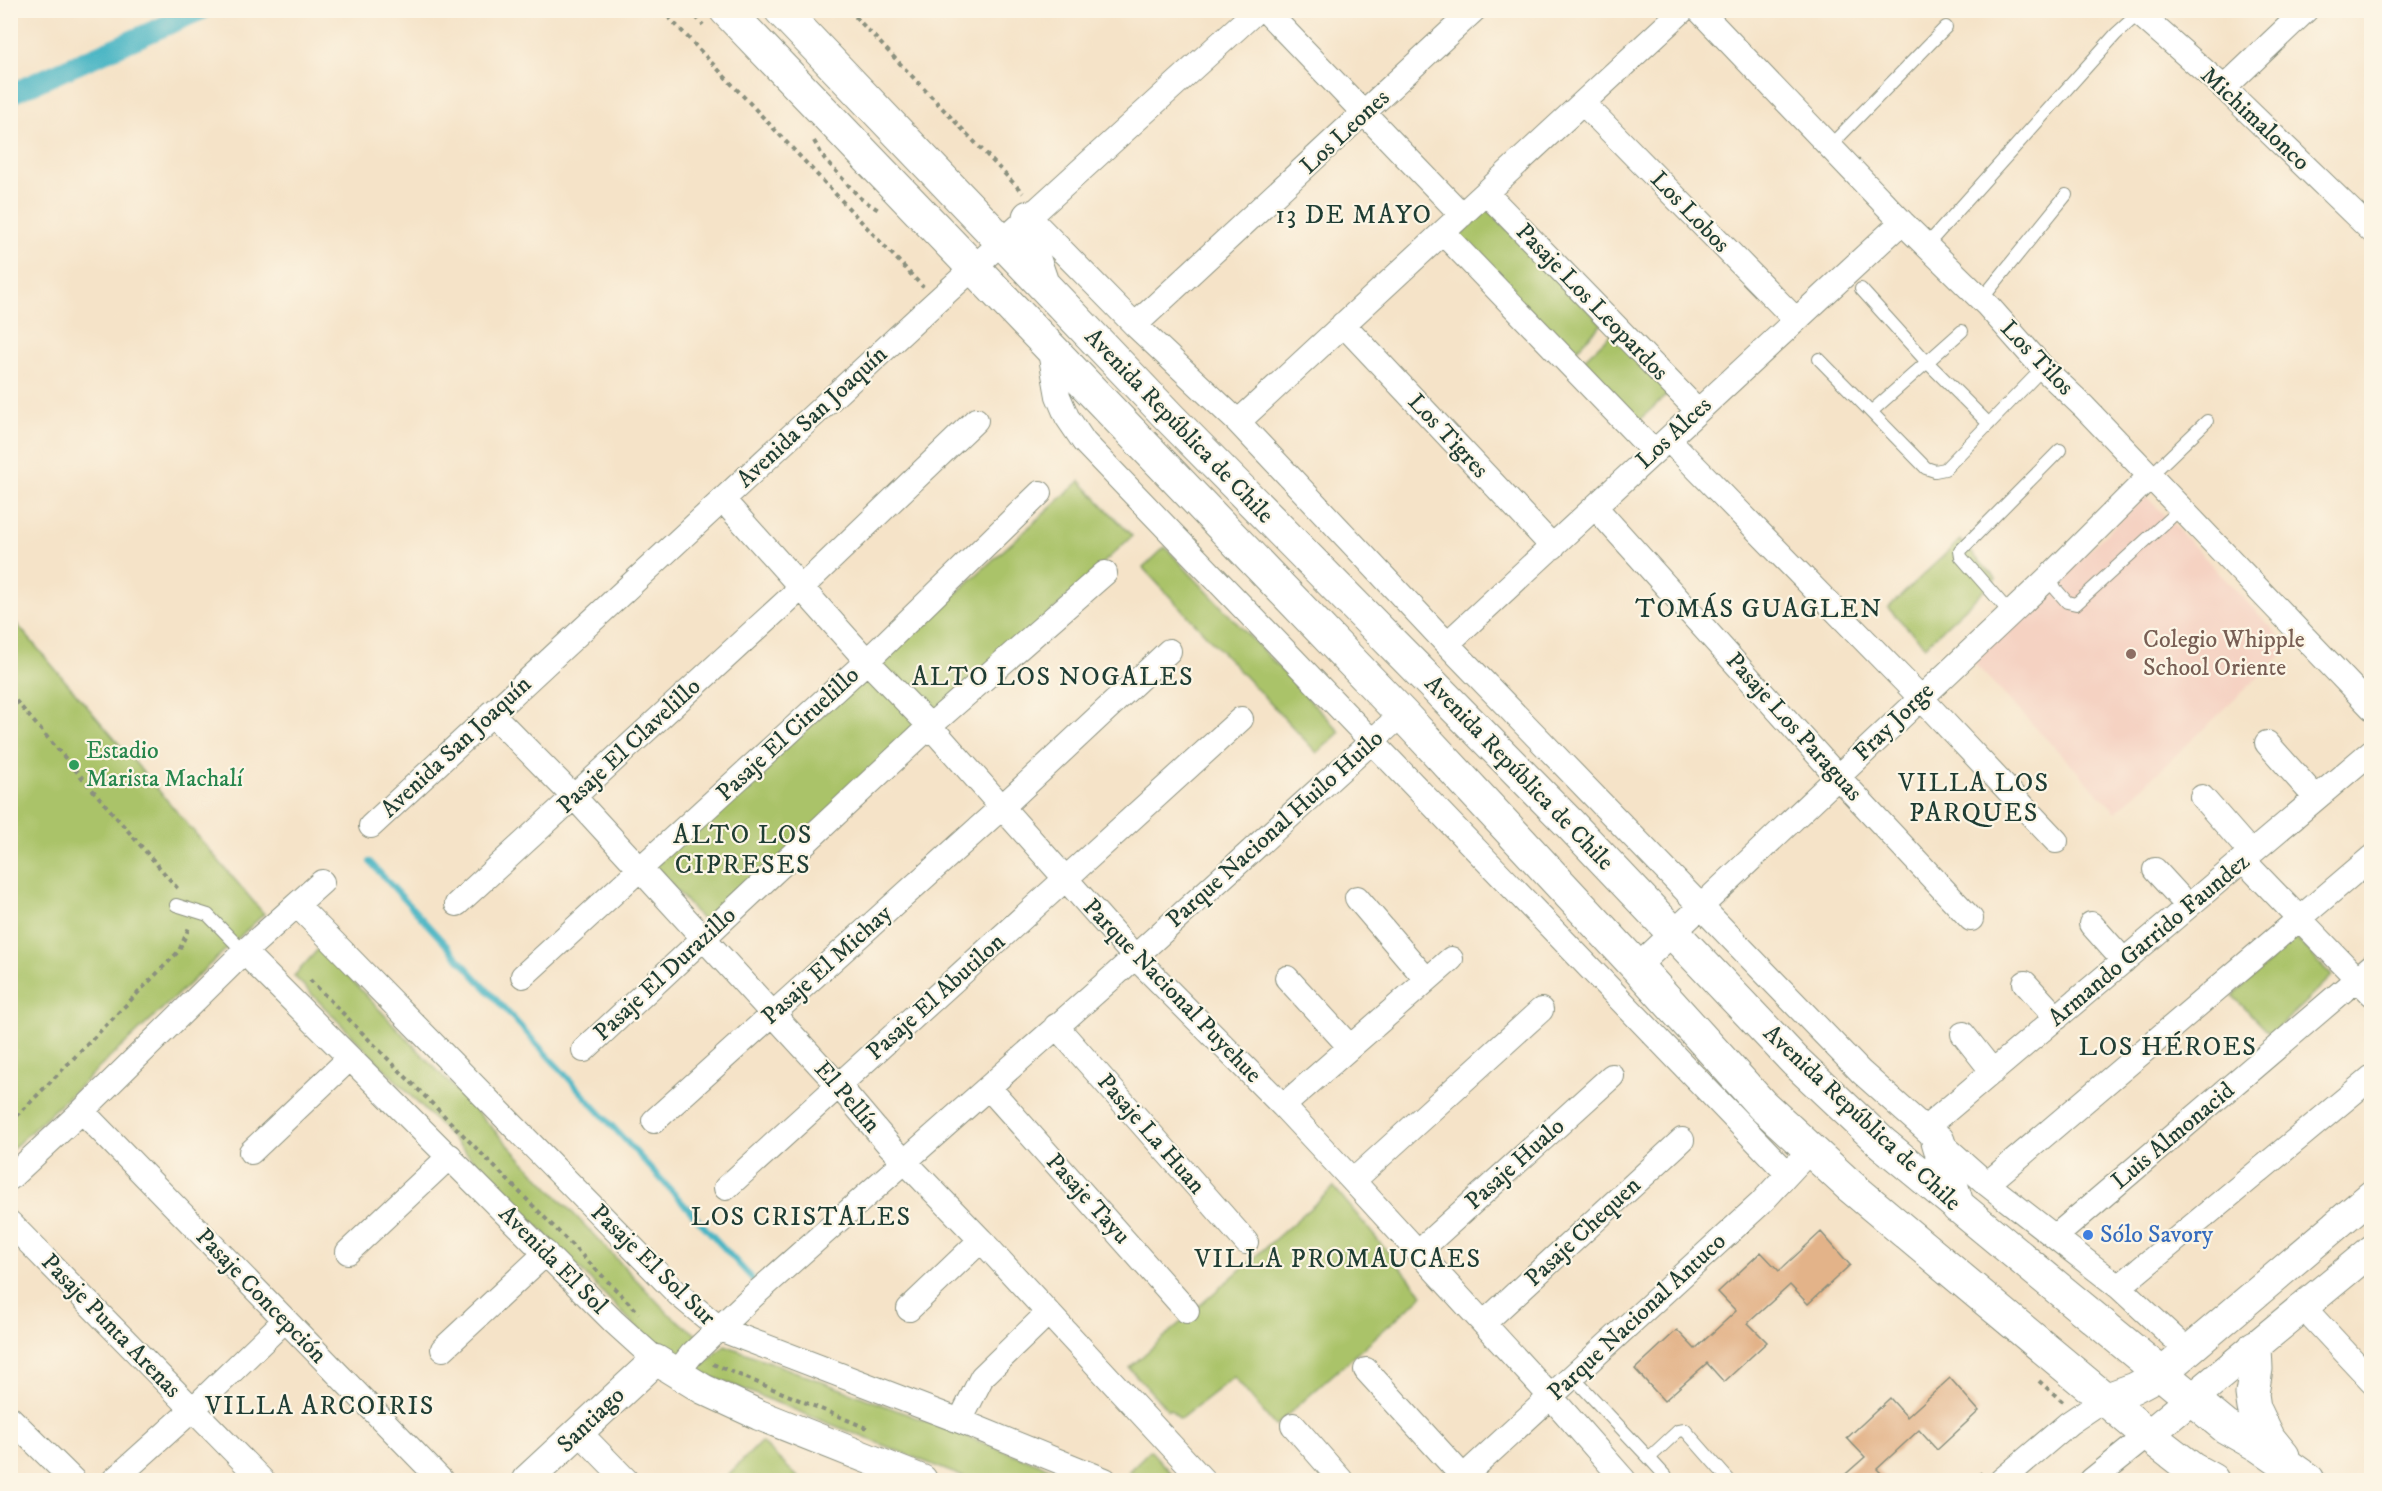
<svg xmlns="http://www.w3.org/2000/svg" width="2382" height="1491" font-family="'IM FELL DW Pica',serif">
	<rect width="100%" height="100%" fill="#fcf5e5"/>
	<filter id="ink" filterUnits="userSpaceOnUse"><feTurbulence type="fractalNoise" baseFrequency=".0167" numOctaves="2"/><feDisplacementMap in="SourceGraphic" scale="12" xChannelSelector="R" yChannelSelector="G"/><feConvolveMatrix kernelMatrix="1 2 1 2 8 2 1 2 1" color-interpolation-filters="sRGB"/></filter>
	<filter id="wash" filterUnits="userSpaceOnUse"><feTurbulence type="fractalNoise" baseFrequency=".008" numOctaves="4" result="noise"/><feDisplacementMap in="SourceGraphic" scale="24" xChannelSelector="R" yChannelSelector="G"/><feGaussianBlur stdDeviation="1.35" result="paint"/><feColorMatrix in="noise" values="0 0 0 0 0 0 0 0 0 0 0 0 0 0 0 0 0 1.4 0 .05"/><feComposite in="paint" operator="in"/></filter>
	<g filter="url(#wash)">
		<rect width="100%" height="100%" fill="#f5e3c8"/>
		<path fill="#f5d2c2" d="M2146,496L2290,647L2116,812L1972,661Z"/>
		<path fill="#aac369" stroke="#64804e" stroke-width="1.5" d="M1487,209L1602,324L1572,354L1456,240Z
			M1613,332L1670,392L1636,423L1579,364Z
			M1080,481L1132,536L712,931L655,866Z
			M1960,540L1996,579L1925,646L1888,608Z
			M1165,547L1340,732L1317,753L1143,568Z
			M10,616L264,914L11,1150H10Z
			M2295,937L2332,976L2271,1035L2233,996Z
			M320,947L668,1313L701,1338L679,1361L644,1335L294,976Z
			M1334,1187L1423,1295L1275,1426L1234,1377L1180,1419L1170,1409L1168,1410L1129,1368Z
			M725,1345L1081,1480H971L697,1371Z
			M761,1442L801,1480H734L728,1475Z
			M1150,1450L1177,1480H1153L1128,1472Z"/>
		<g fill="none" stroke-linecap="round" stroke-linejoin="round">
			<path stroke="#48b5c4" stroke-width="6" d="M370,862L757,1284"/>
			<path stroke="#48b5c4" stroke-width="21" d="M10,94L201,10"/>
		</g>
		<g id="blocks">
			<path fill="#e3b389" d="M1821,1232L1850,1265L1808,1304L1790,1285L1748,1323L1767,1342L1724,1382L1707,1363L1664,1401L1635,1369L1677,1330L1695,1349L1736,1311L1718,1292L1761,1252L1779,1271Z
				M1950,1378L1979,1411L1937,1450L1919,1430L1877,1469L1888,1480H1839L1865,1457L1847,1438L1890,1398L1907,1417Z"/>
		</g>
	</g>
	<g filter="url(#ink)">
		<use href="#blocks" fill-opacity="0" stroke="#8a907e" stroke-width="1.5"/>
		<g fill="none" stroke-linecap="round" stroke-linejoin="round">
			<g stroke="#8a907e" stroke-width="14">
				<path id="service" d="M1830,146L1946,27
					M1924,244L1935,236L2116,34L2138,14
					M1861,289L1926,361L1989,424
					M1981,300L2066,195
					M1819,359L1926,468L1935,471L1945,469L2043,368
					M1872,411L1962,331
					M2150,476L2207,421
					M2047,579L2067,602L2076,604L2180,509
					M2010,613L1961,557L1960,551L2060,450
					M176,905L208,915L244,952
					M1572,1376L1649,1458L1678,1431L1685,1430L1729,1480
					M1649,1458L1669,1480"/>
			</g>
			<g stroke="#8a907e" stroke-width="26">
				<path id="minor" d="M1265,10L1462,215
					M1699,10L1902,222L1988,306L2043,368L2084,407L2372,708
					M2135,10L2224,88L2372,231
					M2224,88L2306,10
					M1583,103L1796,320
					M1486,193L1698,411
					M1029,217L1135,325L1238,422L1447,644L1861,1072L1987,1184L2119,1287L2188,1351
					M1443,233L1654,452
					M1343,324L1553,547
					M1135,325L1474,10
					M1049,346L1058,396L1067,417L1084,442L1787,1173
					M1238,422L1683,10
					M1669,440L1920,697L2056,841
					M723,500L867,661L930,726L1135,957L1283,1106L1353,1181L1551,1397L1624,1480
					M1595,507L1837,776L1971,919
					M1447,644L1902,222
					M491,713L574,797L839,1086L889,1145L981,1240L1203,1480
					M2267,743L2316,798
					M2202,797L2251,853
					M371,826L927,310L1257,10
					M2243,860L2372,994
					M2155,870L2188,906
					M1357,898L1426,979
					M457,904L801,588L976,420
					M297,905L678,1294L720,1329L960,1421L1105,1480
					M2091,924L2124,961
					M244,952L614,1322L656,1360
					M1637,967L2047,579L2150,476
					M523,976L867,661L1040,493
					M1287,978L1350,1047
					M2025,983L2057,1018
					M1056,1026L1246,1242
					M1963,1034L1993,1072
					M584,1050L930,726L1105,573
					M989,1088L1187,1311
					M1283,1106L1451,959
					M82,1111L441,1480
					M654,1121L1001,808L1169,651
					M1926,1128L2372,751
					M251,1152L350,1058
					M10,1178L82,1111L244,952L322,882
					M1353,1181L1541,1010
					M1987,1184L2372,857
					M726,1188L1241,719
					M10,1223L262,1480
					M2056,1236L2372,966
					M348,1252L450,1156
					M1418,1252L1612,1076
					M2119,1287L2372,1077
					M2303,1307L2372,1381
					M909,1309L981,1240
					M1484,1323L1682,1140
					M443,1349L546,1253
					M1366,1370L1466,1480
					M676,1374L691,1355L753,1296L1115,975L1402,714
					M10,1418L73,1480
					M960,1421L982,1377L1048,1313
					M1293,1425L1341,1480
					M579,1432L626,1480
					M114,1480L193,1409L285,1320
					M1460,1480L1761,1203L1799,1162
					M2002,1480L2069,1423L2106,1398
					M2092,1480L2148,1435"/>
			</g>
			<g stroke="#8a907e" stroke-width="32">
				<path id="tertiary" d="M2106,1398L2134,1388L2162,1373L2372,1195
					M2148,1435L2372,1250
					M527,1480L656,1360L703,1389L759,1415L922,1480"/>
			</g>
			<g stroke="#8a907e" stroke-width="35">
				<path id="primary" d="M726,10L1402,714L1637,967L1762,1105L1850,1186L2148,1435L2192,1469L2212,1480
					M781,10L1171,419L1568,822L1795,1061L1882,1143L2226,1427L2258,1445L2308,1480
					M1029,217L1030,248L1041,280
					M1938,1141L1958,1207
					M2255,1347L2256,1369L2252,1394L2254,1408L2269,1439L2283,1456"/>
			</g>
			<path stroke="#8a907e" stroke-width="4" stroke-dasharray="4.5 4.5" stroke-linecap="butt" d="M662,10L923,287
				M690,10L703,25
				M849,10L1023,193
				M814,141L824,158L860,198L880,211
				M10,694L178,889
				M310,980L639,1313
				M10,1123L179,951L190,925
				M713,1364L869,1429
				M2039,1381L2063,1402
				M1974,1480L1982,1473"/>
			<use href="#service" stroke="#fff" stroke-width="12"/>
			<use href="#minor" stroke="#fff" stroke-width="24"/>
			<use href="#tertiary" stroke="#fff" stroke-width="30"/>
			<use href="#primary" stroke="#fff" stroke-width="33"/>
		</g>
	</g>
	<circle fill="#8d6e63" stroke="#fcf5e5" stroke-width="2" cx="2131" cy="654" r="6"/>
	<circle fill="#2e9e5b" stroke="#fcf5e5" stroke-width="2" cx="74" cy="765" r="6"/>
	<circle fill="#3f7fe0" stroke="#fcf5e5" stroke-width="2" cx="2088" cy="1235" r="6"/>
	<g text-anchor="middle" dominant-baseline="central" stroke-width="4.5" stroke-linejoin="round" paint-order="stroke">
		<g font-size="24" fill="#1f3d34" stroke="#fcf5e5">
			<text transform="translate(2255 119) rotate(43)">Michimalonco</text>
			<text transform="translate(1345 132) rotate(-43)">Los Leones</text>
			<text transform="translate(1690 212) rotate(46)">Los Lobos</text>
			<text transform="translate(1592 302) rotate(46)">Pasaje Los Leopardos</text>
			<text transform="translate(2037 358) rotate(46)">Los Tilos</text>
			<text transform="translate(812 417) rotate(-43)">Avenida San Joaquín</text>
			<text transform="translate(1179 426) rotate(46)">Avenida República de Chile</text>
			<text transform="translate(1674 433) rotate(-43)">Los Alces</text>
			<text transform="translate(1448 436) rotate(47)">Los Tigres</text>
			<text transform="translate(1894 722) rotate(-44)">Fray Jorge</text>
			<text transform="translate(1794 727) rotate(48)">Pasaje Los Paraguas</text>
			<text transform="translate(788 734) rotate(-43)">Pasaje El Ciruelillo</text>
			<text transform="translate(629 746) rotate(-43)">Pasaje El Clavelillo</text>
			<text transform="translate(456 747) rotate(-43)">Avenida San Joaquín</text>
			<text transform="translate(1519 773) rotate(46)">Avenida República de Chile</text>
			<text transform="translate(1275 829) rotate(-42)">Parque Nacional Huilo Huilo</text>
			<text transform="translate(2149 940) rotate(-40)">Armando Garrido Faundez</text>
			<text transform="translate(827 965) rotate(-42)">Pasaje El Michay</text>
			<text transform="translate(665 974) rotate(-43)">Pasaje El Durazillo</text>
			<text transform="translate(1172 991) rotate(46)">Parque Nacional Puyehue</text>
			<text transform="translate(936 997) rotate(-42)">Pasaje El Abutilon</text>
			<text transform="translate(847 1097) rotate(49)">El Pellín</text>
			<text transform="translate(1862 1118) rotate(43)">Avenida República de Chile</text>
			<text transform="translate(1151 1134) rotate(49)">Pasaje La Huan</text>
			<text transform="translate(2173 1136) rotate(-40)">Luis Almonacid</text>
			<text transform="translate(1515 1164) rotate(-42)">Pasaje Hualo</text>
			<text transform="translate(1088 1199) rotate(48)">Pasaje Tayu</text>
			<text transform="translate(1583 1232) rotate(-43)">Pasaje Chequen</text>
			<text transform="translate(553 1260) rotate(45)">Avenida El Sol</text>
			<text transform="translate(653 1265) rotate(44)">Pasaje El Sol Sur</text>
			<text transform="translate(261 1296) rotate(46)">Pasaje Concepción</text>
			<text transform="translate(1637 1317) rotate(-43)">Parque Nacional Antuco</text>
			<text transform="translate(111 1326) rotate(46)">Pasaje Punta Arenas</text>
			<text transform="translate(591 1420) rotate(-44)">Santiago</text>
		</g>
		<g font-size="24" fill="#785e54" stroke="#fcf5e5" text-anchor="start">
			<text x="2143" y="640">Colegio Whipple<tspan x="2143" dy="28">School Oriente</tspan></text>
		</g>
		<g font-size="24" fill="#27864d" stroke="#fcf5e5" text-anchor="start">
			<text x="86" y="751">Estadio<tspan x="86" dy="28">Marista Machalí</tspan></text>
		</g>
		<g font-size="24" fill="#366cbe" stroke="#fcf5e5" text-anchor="start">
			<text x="2100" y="1235">Sólo Savory</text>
		</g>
		<g font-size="26" letter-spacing="1.5" fill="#1f3d34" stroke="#fcf5e5">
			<text x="1354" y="215">13 DE MAYO</text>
			<text x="1759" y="609">TOMÁS GUAGLEN</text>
			<text x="1053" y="677">ALTO LOS NOGALES</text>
			<text x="1974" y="783">VILLA LOS<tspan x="1974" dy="30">PARQUES</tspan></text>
			<text x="743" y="835">ALTO LOS<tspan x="743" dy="30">CIPRESES</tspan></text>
			<text x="2168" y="1047">LOS HÉROES</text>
			<text x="801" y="1217">LOS CRISTALES</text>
			<text x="1338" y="1259">VILLA PROMAUCAES</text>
			<text x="320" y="1406">VILLA ARCOIRIS</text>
		</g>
	</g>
	<rect width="2382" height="1491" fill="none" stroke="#fcf5e5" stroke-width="36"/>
</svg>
